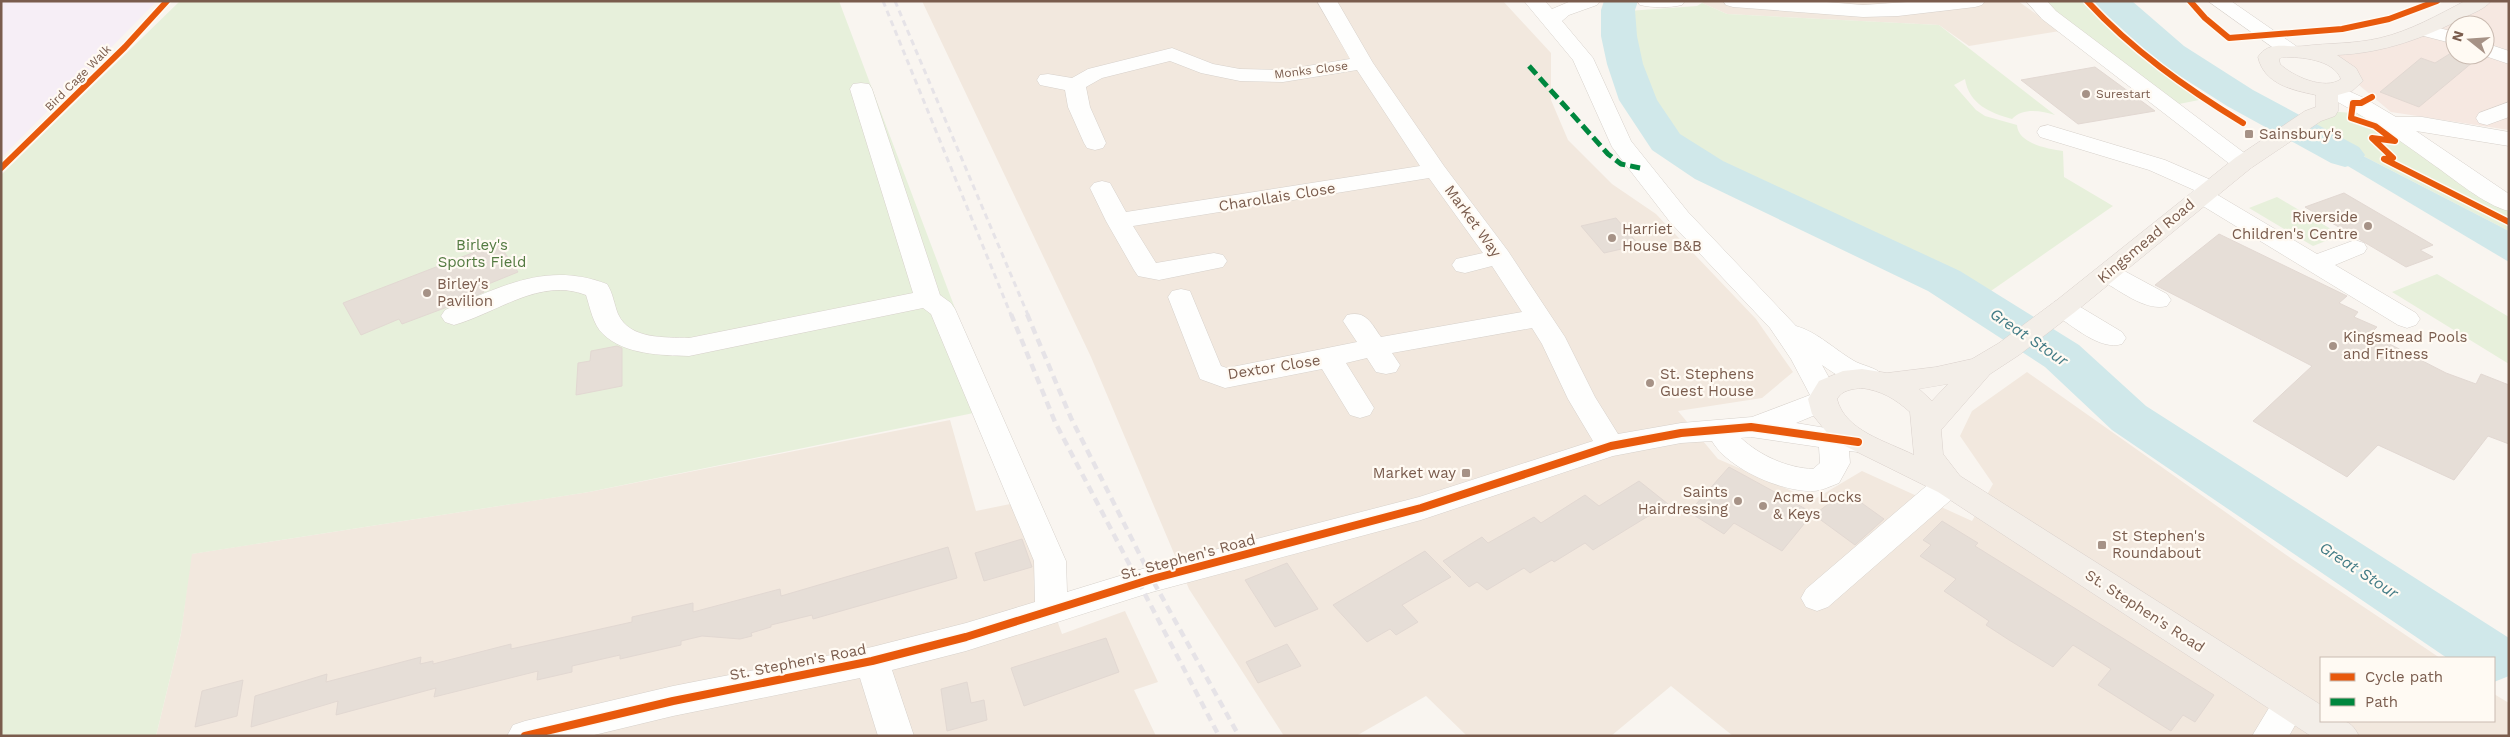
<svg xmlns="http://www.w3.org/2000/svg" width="2510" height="737" font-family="'Work Sans',sans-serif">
	<rect width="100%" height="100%" fill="#f9f5f0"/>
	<path fill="#f2e8de" d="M922,1H1503L1551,53V100L1568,140L1612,184L1656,214L1756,319L1793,372L1762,398L1678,411L1718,459L1813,500L1862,471L1972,521L1993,484L1960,436L1972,411L2027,372L2292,559L2440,658H2321V721H2494V694L2509,703V736H1733L1671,686L1611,736H1467L1426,696L1356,736H1284L1189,589L1091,357Z
		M1704,1H2018L2060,31L1969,46L1939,25L1727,14L1702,3Z
		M950,420L976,511L1015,503L1062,634L1125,611L1158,682L1134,690L1156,736H156L181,633L191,554L589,492Z"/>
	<path fill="#f6e8e1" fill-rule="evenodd" d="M2481,1H2509V130L2391,112L2327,58L2393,41ZM2455,25H2485V55H2455Z"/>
	<path fill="#f6eef6" d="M1,1H157L1,158Z"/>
	<path fill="#e7f0db" d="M180,1H839L993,409L589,492L192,554L181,633L156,736H1V175Z
		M2036,1H2087L2117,32L2204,99L2169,106Z
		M1702,3L1727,14L1939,25L2055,115C2042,111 2023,107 2012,119C1990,113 1969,104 1965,79L1954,85L1976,110L1985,116L2017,125C2018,144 2049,149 2063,151L2064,177L2113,206L1988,293L1906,255L1692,146L1663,124L1640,82L1628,11L1697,6Z
		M2327,111L2352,113L2399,127L2509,204V231L2301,124Z
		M2277,197L2341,235L2313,246L2249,208Z
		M2437,274L2509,317V364L2392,292Z"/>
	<path fill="#d0e8ea" d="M2301,124L2509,231V262L2289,131Z"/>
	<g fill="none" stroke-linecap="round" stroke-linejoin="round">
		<path fill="#d0e8ea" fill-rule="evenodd" d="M1604,1H1638L1635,10L1637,36L1643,64L1657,100L1680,134L1723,161L1960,271L2079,345L2146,406L2509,638V676L2494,682V658H2447L2112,430L2045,367L1928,291L1695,179L1652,150L1619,100L1607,64L1601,36V10Z
			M2094,1H2132L2184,46L2253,90L2359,147L2365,155L2359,163L2345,167L2331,163L2227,106L2158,62L2099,8Z"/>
	</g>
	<path fill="#e6ded7" stroke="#e2d8d2" d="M2451,53L2473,62L2419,107L2380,92L2421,58L2435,63Z
		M2095,67L2155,111L2078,124L2021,80Z
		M2344,193L2433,245L2420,250L2433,257L2406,267L2305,207Z
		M1616,218L1639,245L1604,253L1581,226Z
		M2219,234L2347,296L2339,303L2358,312L2354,317L2377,327L2370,334L2446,373L2476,384L2481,374L2509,385V444L2488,436L2454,480L2378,445L2347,477L2253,421L2312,366L2155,285Z
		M498,243L518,272L481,287L484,292L458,303L402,324L399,319L361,335L343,303Z
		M617,346L622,348V386L576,395L578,363L590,361L591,351Z
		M1729,467L1813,513L1782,551L1734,523L1724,534L1689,512Z
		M1639,481L1668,504L1593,550L1585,543L1554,562L1552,560L1530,573L1524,568L1487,590L1477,582L1469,587L1443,561L1482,537L1488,543L1534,517L1541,523L1585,495L1599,506Z
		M1845,491L1884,519L1855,545L1814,515Z
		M1942,521L1978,543L1975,546L2214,695L2195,722L2183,715L2171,731L2098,685L2111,669L2073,645L2053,667L2009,640L1986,625L1989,621L1944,591L1956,579L1920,556L1931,545L1923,540Z
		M1022,539L1032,567L984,581L975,553Z
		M948,547L957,578L813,619L812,615L771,625V627L751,633L752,636L740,639L702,636L681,641V645L620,659V655L572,666V672L537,680L538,671L434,697L436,688L336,715L338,701L251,727L255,696L327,674L326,682L421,657L420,664L433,661V664L511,644V649L632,622V617L693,603V612L780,589L781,596Z
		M1425,551L1451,577L1402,605L1418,622L1396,635L1390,629L1367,642L1333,605Z
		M1287,563L1318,609L1275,627L1245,580Z
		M1106,638L1119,672L1024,706L1011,668Z
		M1287,644L1301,666L1258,683L1246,662Z
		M243,680L237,716L195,727L202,691Z
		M967,682L971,703L984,700L987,720L947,731L941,689Z"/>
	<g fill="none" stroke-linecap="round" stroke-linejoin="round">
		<g stroke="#d7d1cb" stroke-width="1">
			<path id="minor" d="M1317,1H1337L1373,63L1444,166L1508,251L1565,337L1595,397L1618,434L1681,423L1752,417L1810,395L1791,359L1770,328L1670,222L1612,147L1573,60L1524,1H1545L1552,9L1571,1H1600L1597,5L1569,15L1562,21L1593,58L1631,141L1688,212L1796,326C1818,332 1836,351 1856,362C1867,367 1879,368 1886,379L1882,386C1861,392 1838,376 1822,365L1838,394L1832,408L1796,423L1868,435L1873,442L1868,449L1858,452L1849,451L1850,463L1839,483C1831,486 1821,491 1813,491C1781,492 1727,468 1712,441L1681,443L1613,456L1421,520L1152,592L966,651L892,670L914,736H878L860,678L673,716L590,736H507L513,725L525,721L673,686L872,647L966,623L1035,602L1034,561L931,314L923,308L689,356C661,355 625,355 603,334C593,325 590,307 586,295C540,277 497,313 454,325L445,322L441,316L445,310C501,287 546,261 607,284C613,293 614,304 618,314C630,340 665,337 689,338L913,293L850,89L853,84L861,83L869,84L872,89L940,295L951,303L955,309L1066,561L1067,592L1152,566L1419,497L1593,441L1568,399L1542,344L1532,328L1392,353L1400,365L1396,372L1386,374L1376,372L1367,358L1346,363L1374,408L1370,415L1360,418L1350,415L1322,369L1225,388L1200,379L1168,297L1172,291L1181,289L1190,291L1221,366L1227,368L1357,342L1343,321L1347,315C1366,310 1371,323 1381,337L1522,312L1492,266L1465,273L1456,271L1452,265L1456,259L1483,253L1429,178L1133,226L1156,263L1214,253L1223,255L1227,261L1223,267L1159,280L1138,276L1134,270L1106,221L1090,188L1094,183L1102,181L1110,183L1126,212L1420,166L1357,70L1283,82L1240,81L1201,73L1170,61L1102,78L1086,87L1090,107L1106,143L1103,148L1095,150L1087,148L1084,143L1068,107L1065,90L1040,85L1037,80L1040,75L1048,74L1072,78L1088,69L1172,48L1213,64L1240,69L1283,70L1350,59ZM1751,437L1819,447L1820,463L1813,469C1788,468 1760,456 1741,438Z
				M1637,1H1685L1682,5C1669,8 1653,8 1640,5Z
				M1723,1H1814L1863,5L1922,1H1985L1982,5L1975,7L1898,16L1863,17L1733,7L1726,5Z
				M2026,1H2047L2056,11L2251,158L2255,163L2251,168L2243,170L2235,168L2042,19Z
				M2208,1H2231L2296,46L2299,50L2296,54L2289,56L2282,54Z
				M2423,24L2455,32V44L2416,34L2413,30L2416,26Z
				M2485,43L2509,51V64L2482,55H2485Z
				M2333,84L2364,98L2396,117H2422L2509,132V146L2416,131L2509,194V211C2484,205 2453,178 2431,163C2397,138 2363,115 2325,95L2322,90L2325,85Z
				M2509,102V117L2487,125L2479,123L2476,118L2479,113Z
				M2048,125L2165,160L2218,183L2222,188L2216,194L2317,254L2355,240L2364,243L2367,248L2364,253L2335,265L2416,313L2420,319L2416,325L2407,328L2398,325L2193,200L2189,195L2194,190L2149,170L2040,137L2037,132L2040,127Z
				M2108,265L2117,267L2167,294L2171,300L2167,306C2145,312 2118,289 2099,279L2095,273L2099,267Z
				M2063,299L2072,302L2122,332L2126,338L2122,344C2100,351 2073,326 2054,314L2050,308L2054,302Z
				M1949,473L1960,476L1964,484L1960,492L1828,607L1817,611L1806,607L1801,598L1806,589L1938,476Z
				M2290,689L2302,693L2307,704L2289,736H2252L2278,693Z"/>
		</g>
		<g stroke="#dad1cc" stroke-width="1">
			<path id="major" d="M2465,1H2491C2485,9 2473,13 2465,17C2424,38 2384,53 2337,55L2356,68L2363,81L2352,91L2338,95V111L2335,116L2321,121L2251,168L2075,312L2019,355L1990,374L1941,430L1943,454L1960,476L2321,705V721C2340,721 2349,716 2359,736H2311L1938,492L1833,440L1812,414L1808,399L1819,381L1843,371L1862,369L1887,373L1936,367L1972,359L1999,343L2057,300L2235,158L2305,111L2316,107V95C2292,90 2264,84 2258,57C2269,40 2287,48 2304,46C2328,43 2355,44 2380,38C2410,31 2438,15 2465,1ZM2283,57C2301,57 2333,59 2341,79C2325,91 2292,76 2280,64L2279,59ZM1948,384L1932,401L1919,389ZM1862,388C1882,391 1894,398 1910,412L1914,455C1886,441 1845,431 1837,399C1842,390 1852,389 1862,388Z"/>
		</g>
		<use href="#minor" fill="#fefefd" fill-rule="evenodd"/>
		<use href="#major" fill="#f3eee8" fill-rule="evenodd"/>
		<path stroke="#e6e3e7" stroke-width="3" stroke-dasharray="6 4.5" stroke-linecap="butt" d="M883,1L1011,315
			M895,1L1028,315"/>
		<path stroke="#e6e3e7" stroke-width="4.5" stroke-dasharray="8 5.5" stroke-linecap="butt" d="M1011,314L1055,422L1219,736
			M1027,314L1071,418L1152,579L1239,736"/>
		<path stroke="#00873e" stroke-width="5" stroke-dasharray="11 5" stroke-linecap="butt" d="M1529,66L1608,154L1621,164L1640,168"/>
		<g stroke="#fffaf3" stroke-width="9">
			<path id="cycleway-far1" d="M2087,1C2132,50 2186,88 2243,123
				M2190,1L2205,18L2229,38L2342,29L2389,19L2437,1
				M2372,97L2361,103H2353L2351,118L2375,126L2395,141L2372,138L2393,158L2384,159
				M2384,159L2509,222
				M1,168L125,47L167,1"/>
		</g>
		<g stroke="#fffaf3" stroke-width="11">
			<path id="cycleway" d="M525,736L673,701L872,661L966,637L1152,579L1421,508L1611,446L1681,433L1751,427L1858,442"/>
		</g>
		<use href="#cycleway-far1" stroke="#e8590c" stroke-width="6"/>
		<use href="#cycleway" stroke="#e8590c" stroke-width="8"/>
	</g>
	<g fill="#a69286" stroke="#fffaf3" stroke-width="2">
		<circle cx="2086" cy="94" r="5"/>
		<rect x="2244" y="129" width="10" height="10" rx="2.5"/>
		<circle cx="2368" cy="226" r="5"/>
		<circle cx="1612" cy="238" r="5"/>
		<circle cx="427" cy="293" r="5"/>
		<circle cx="2333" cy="346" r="5"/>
		<circle cx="1650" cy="383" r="5"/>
		<rect x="1461" y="468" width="10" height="10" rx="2.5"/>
		<circle cx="1738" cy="501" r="5"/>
		<circle cx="1763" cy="506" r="5"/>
		<rect x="2097" y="540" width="10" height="10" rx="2.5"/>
	</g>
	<g text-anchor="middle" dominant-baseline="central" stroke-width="4.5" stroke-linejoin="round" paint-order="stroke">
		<g font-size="12" fill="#7a5c4d" stroke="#fffaf3">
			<text transform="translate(1311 70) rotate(-7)">Monks Close</text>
			<text transform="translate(78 78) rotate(-45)">Bird Cage Walk</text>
		</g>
		<g font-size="12" fill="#7a5c4d" stroke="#fffaf3" text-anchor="start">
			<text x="2096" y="94">Surestart</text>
		</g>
		<g font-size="15" fill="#7a5c4d" stroke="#fffaf3" text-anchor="start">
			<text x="2259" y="134">Sainsbury's</text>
			<text x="2358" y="217" text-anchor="end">Riverside<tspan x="2358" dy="17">Children's Centre</tspan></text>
			<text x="1622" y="229">Harriet<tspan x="1622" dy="17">House B&amp;B</tspan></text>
			<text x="437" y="284">Birley's<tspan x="437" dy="17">Pavilion</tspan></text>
			<text x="2343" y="337">Kingsmead Pools<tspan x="2343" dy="17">and Fitness</tspan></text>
			<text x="1660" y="374">St. Stephens<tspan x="1660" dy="17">Guest House</tspan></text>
			<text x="1456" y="473" text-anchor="end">Market way</text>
			<text x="1728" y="492" text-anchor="end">Saints<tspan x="1728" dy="17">Hairdressing</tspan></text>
			<text x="1773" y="497">Acme Locks<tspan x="1773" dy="17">&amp; Keys</tspan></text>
			<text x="2112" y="536">St Stephen's<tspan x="2112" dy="17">Roundabout</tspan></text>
		</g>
		<g font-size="15" fill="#7a5c4d" stroke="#fffaf3">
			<text transform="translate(1277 197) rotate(-9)">Charollais Close</text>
			<text transform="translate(1473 221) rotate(54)">Market Way</text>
			<text transform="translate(2146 241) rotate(-40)">Kingsmead Road</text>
			<text transform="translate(1274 367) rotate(-9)">Dextor Close</text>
			<text transform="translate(1188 557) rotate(-15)">St. Stephen's Road</text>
			<text transform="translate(2145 611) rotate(33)">St. Stephen's Road</text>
			<text transform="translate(798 662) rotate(-11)">St. Stephen's Road</text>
		</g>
		<g font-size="15" fill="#537a41" stroke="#fffaf3">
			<text x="482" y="245">Birley's<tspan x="482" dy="17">Sports Field</tspan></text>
		</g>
		<g font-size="16" font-style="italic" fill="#437c86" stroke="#fffaf3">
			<text transform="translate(2029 337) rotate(34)">Great Stour</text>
			<text transform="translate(2359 570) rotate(33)">Great Stour</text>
		</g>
	</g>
	<rect width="2510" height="737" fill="none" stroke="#7a5c4d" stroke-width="5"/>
	<rect x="2320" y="657" width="175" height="65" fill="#fffaf3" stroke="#cabbb1"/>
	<rect x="2330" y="673" width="25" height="8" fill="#e8590c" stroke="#cabbb1"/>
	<text x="2365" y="682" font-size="15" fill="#7a5c4d">Cycle path</text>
	<rect x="2330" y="698" width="25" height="8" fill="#00873e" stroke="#cabbb1"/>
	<text x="2365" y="707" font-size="15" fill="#7a5c4d">Path</text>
	<g transform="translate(2470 40) rotate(287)"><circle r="24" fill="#fffaf3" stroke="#cabbb1"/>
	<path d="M0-4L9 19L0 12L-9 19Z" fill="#a69286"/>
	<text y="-8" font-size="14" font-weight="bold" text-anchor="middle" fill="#7a5c4d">N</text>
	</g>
</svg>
